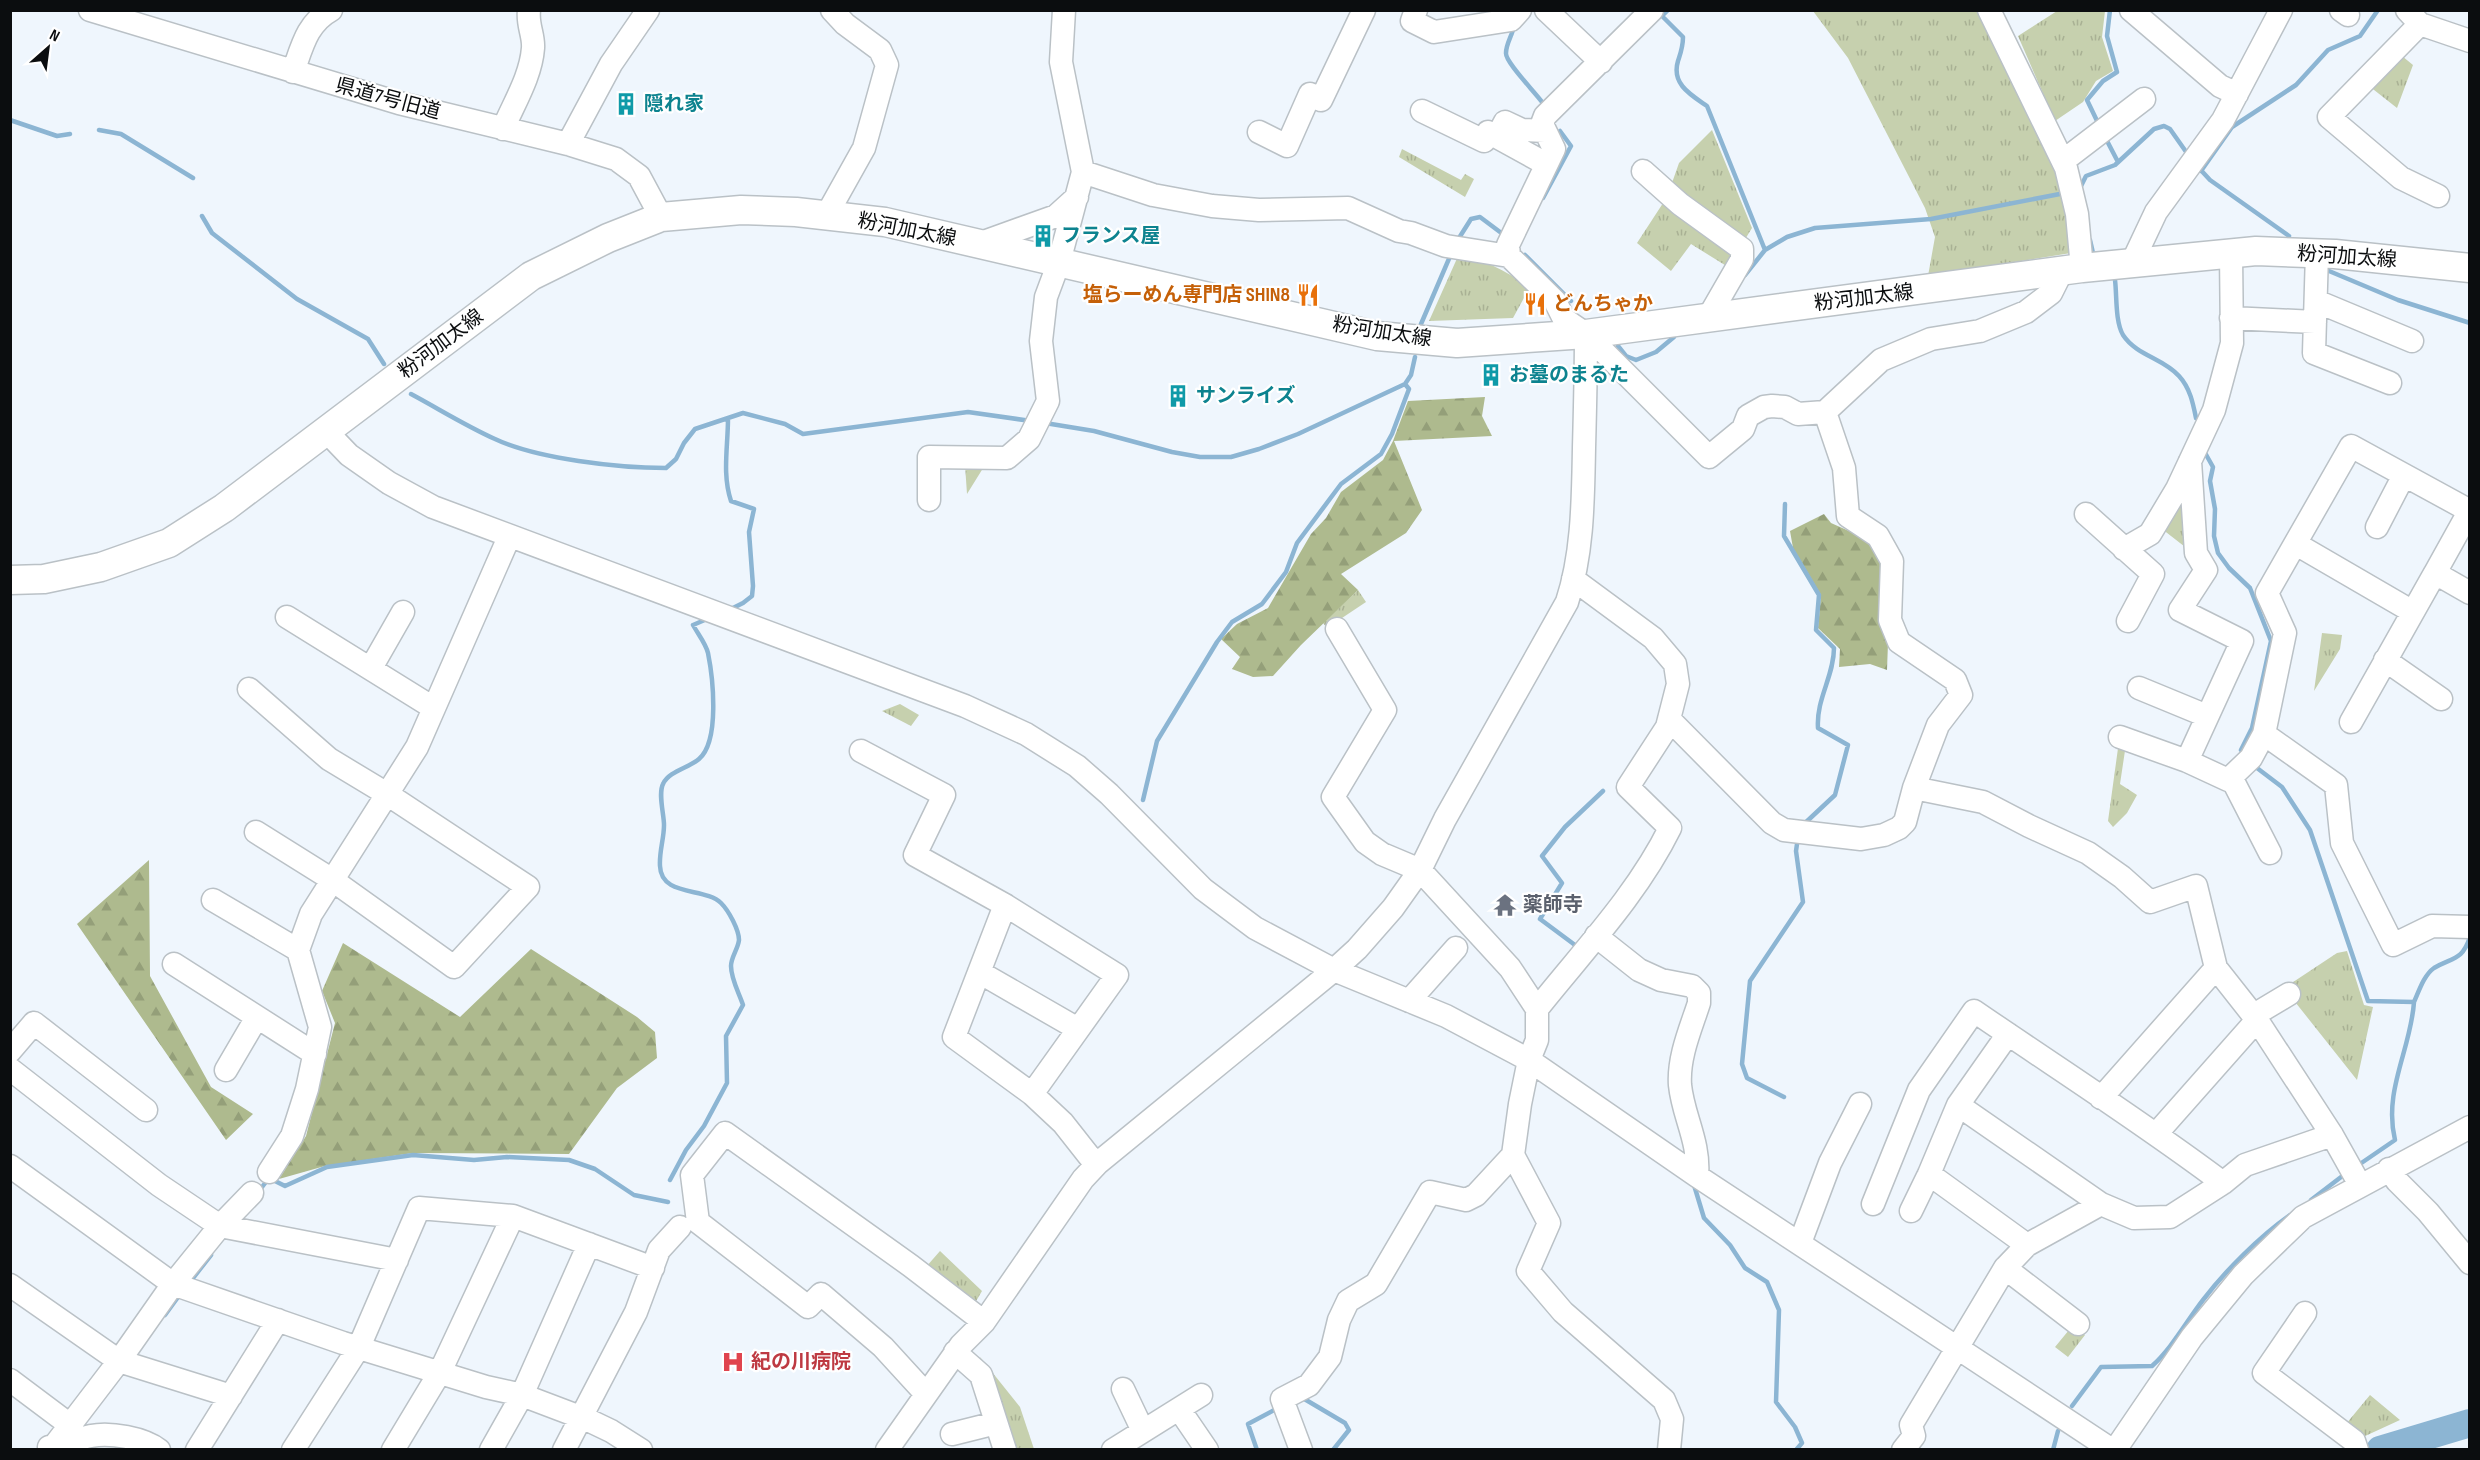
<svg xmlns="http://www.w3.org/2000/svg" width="2480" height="1460" font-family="'Sofia Sans Condensed','Noto Sans JP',sans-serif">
	<defs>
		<pattern id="grass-tufts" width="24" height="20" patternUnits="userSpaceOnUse" patternTransform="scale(1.5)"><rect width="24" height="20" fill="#c6d0ae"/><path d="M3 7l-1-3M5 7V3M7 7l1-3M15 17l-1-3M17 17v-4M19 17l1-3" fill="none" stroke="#a9b194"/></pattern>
		<pattern id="forest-firs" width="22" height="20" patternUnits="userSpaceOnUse" patternTransform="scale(1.5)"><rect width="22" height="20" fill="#aeba8e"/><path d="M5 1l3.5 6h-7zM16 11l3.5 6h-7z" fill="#949f79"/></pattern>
	</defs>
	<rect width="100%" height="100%" fill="#eff6fd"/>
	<path fill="url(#grass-tufts)" d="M1813,11H1983L2061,169L2071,253L1928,276L1935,237L1925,208L1848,58Z
		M2057,11H2105L2102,37L2113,71L2096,81L2083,102L2055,121L2018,36Z
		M2402,56L2413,65L2397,108L2369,86Z
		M1712,130L1752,228L1728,267L1691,244L1671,271L1637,243L1667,197L1679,163Z
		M1402,149L1461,180L1465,174L1474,179L1465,197L1399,157Z
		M1459,254C1486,260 1507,272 1530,287L1513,318L1429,321Z
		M965,465H985L967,494Z
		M2185,484L2189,550L2162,529Z
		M1358,590L1366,602L1327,628L1323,623Z
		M2322,633L2342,635L2340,649L2314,691Z
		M900,704L919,715L911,726L882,711Z
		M2119,741L2126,744L2120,784L2137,795L2127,813L2113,827L2108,821Z
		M2347,951L2364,1005L2373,1007L2357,1080L2284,988L2337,953Z
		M940,1251L982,1291L975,1303L926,1267Z
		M2069,1330H2079L2085,1335L2068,1357L2055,1347Z
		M980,1357L1020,1407L1034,1449H1011Z
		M2370,1395L2400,1420L2363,1437L2346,1424Z"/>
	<path fill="url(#forest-firs)" d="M1485,397L1482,416L1492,436L1394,441L1422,510L1406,533L1341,574L1358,590L1301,645L1273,676L1253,677L1232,669L1240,657L1221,639L1237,624L1268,608L1311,534L1326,518L1341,492L1383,460L1393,441L1408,401Z
		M1824,514L1831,523L1867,539L1882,559L1888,643L1887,670L1870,664L1839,667L1840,649L1818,628L1821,595L1793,548L1790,531Z
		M149,860L150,976L211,1087L253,1114L226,1140L77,924Z
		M343,943L460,1017L531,949L637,1017L655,1032L657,1058L617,1088L569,1154L413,1153L325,1166L279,1179L306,1136L335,1023L322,991Z"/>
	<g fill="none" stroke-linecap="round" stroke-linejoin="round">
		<path stroke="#8cb5d3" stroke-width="4.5" d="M1668,10L1662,16L1683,37C1683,47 1681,52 1678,61C1671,84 1691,95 1707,106L1765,250
			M1513,30C1511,37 1506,45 1506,53C1505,62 1535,92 1542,102
			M10,120L57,136L70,134
			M2099,125L2087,100L2103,81L2117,72L2107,36L2110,10
			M99,130L121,134L193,178
			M2105,137L2118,162
			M2198,167L2210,180L2289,236
			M2201,171L2232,127L2296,85L2328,50L2360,36L2378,10
			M2080,188L2086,176L2115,165L2154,129L2164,126L2170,129L2189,156
			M1543,198L1571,146L1560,131
			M202,216L212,233L297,299L368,339L384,364
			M1459,238L1471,219L1480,217L1504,235
			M2090,240L2093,253
			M1525,255L1571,301
			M2329,271L2398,300L2470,323
			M1745,275L1765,250L1787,237L1815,228L1931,219L2065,193
			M2115,280C2117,296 2115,321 2123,335C2137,356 2163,358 2179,376C2190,388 2193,403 2196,418
			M1421,324L1451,254
			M1618,346L1626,356L1636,360L1656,352L1674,337
			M411,394C439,409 466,426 495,439C537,459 619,468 666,468L676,459L684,443L695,429L743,413L785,424L803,434L968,412L1031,421
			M728,418C728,447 722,474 731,501L754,509L749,532L753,586L752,596L743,603L729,610
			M1045,423L1094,431L1172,452L1200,457H1231L1259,449L1298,434L1405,384L1411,375L1415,357
			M2204,451L2213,467L2210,481L2215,509L2214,536L2218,553L2229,568L2250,588L2271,641L2252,728L2241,750
			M1785,504L1784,536L1819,595L1816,630L1834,648C1834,676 1816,699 1818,728L1848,745L1835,795L1804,824
			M2257,768L2282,787L2310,830L2368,1001L2414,1002C2411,1049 2383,1091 2395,1140L2357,1166
			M1143,800L1157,741L1217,642L1232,622L1262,604L1286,572L1297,543L1341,484L1381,454L1392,434L1409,389L1405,384
			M1579,948L1540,919L1562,883L1542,856L1565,827L1603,791
			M2414,1002C2419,991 2424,975 2434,968C2453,957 2462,961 2470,937
			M1784,1097L1747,1078L1742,1064L1750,981L1803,902L1796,851L1798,837
			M670,1180L686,1150L704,1126L727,1083L726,1036L743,1005C739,993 731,979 731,966C731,957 738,949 739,940C739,930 729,911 721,903C705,887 661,897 660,866C659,852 664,839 664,825C664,814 658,794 663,784C669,771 689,768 699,759C720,741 713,678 708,653C706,644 698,634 693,625L707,619
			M1694,1185L1704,1218L1730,1245L1745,1268L1767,1282L1779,1310L1776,1402L1795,1427L1802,1443L1796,1450
			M259,1191L269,1178L285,1186L327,1167L413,1155L474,1160L507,1157L569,1160L595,1169L634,1195L668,1202
			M2311,1200L2345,1174
			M190,1282L211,1255
			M165,1315L181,1293
			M1301,1397L1345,1423L1349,1430L1333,1450
			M2072,1406L2101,1367L2152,1366C2172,1348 2186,1322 2203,1300C2225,1271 2260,1236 2290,1215
			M1257,1450L1248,1424L1278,1408
			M2053,1450L2058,1431"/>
		<path stroke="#8cb5d3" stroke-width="28" d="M2380,1450L2470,1423"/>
		<g stroke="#bac1c6" stroke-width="25">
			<path id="minor" d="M90,10L399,103L568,144L616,159L639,176L661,217
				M1416,10L1412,21L1434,32L1511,20L1520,10
				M1546,10L1601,62
				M1989,10L2066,168L2077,214L2082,268
				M2131,10L2220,86L2237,94
				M2341,10L2348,15
				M2407,10L2420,24L2470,41
				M2420,24L2329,117L2401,178L2438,196
				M293,72C302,47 307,23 331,10
				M1422,111L1484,141L1488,132L1546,164
				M503,129C514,103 531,76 533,48C534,35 527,25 529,10
				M1259,132L1287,146L1310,94L1321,100L1364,10
				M1497,137L1505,122L1522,130L1545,131
				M568,144L611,64L648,10
				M2063,161L2144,99
				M1643,171L1680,204L1742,249V259L1708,318
				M1083,172L1153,195L1212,206L1259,210L1348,208L1399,231L1411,233L1446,246L1509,256L1555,301L1564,319L1586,334L1709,457L1743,429L1748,416L1764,407L1772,406L1785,407L1798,414L1825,412L1881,360L1931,339L1980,331L2026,312L2051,293L2062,271
				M826,216L864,148L887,65L880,50L845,24L832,10
				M978,244L1056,216L1077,197
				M2317,253L2314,353L2390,383
				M1509,256L1508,245L1554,149L1542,124L1545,116L1652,10
				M2131,265L2156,212L2223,120L2281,10
				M2316,301L2412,341
				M2231,318L2315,322
				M326,431L349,455L389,483L433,507L965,706L1026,734L1077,766L1109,794L1203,889L1255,928L1334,970L1446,1016L1529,1060L1697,1176L2112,1450
				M929,500V457L1007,458L1029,439L1048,401L1041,341L1046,297L1059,262L1083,172L1061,62L1064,10
				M2470,510L2435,573L2470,593
				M2470,511L2351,446L2267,593L2285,633L2264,734L2336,785L2342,843L2393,945L2432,926L2470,927
				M2086,514L2153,574L2128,621
				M2377,527L2404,475
				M2296,544L2413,612
				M2124,549L2150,534L2177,489L2214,410L2232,343L2231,254
				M287,617L432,707
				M1337,629L1385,710L1333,797L1365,842L1382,854L1420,870L1510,968L1537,1009V1040L1529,1060L1520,1104L1513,1155L1549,1223L1528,1271L1563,1312L1664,1400L1672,1419L1669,1450
				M2385,660L2441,699
				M371,668L403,612
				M2139,688L2207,716
				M249,689L329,759L387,794L528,887L454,967L331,879L256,832
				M1669,719L1772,823L1784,830L1861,839L1884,835L1899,828L1905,822L1914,788L1938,725L1961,695L1955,680L1899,642L1890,620L1892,561L1878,536L1848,516L1844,468L1825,412
				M2351,722L2435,573
				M2120,737L2187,761L2242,641L2180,610L2206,570L2196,553L2190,461
				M861,751L944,795L915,855L1005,905L1117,975L1032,1094L954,1037L1005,905
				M2187,761L2228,780L2251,758L2264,734
				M2231,777L2270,853
				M1914,788L1983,802L2029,826L2088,853L2122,877L2150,902L2196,886L2216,968
				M213,900L298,950
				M1596,936L1639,970L1661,980L1692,986L1699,993V1003C1691,1028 1678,1057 1680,1085C1683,1116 1700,1142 1697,1176
				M174,964L315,1054
				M979,972L1078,1029
				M1409,1001L1456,948
				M1537,1009C1583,951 1637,895 1670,828L1628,787L1667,727L1678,684L1675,664L1653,638L1573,579
				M2254,1015L2289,994
				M10,1051L34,1023L146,1110
				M10,1069L159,1185L220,1226L397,1260
				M226,1070L257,1017
				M1032,1094L1063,1123L1089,1156L1098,1163
				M2101,1098L2216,968L2257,1020L2332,1135L2360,1185
				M1958,1105L2101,1204
				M2157,1133L2257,1020
				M10,1166L173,1284L343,1343L486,1387L522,1395L588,1420L611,1431L641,1450
				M2389,1169L2397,1181L2428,1212L2470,1263
				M269,1172L292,1136L307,1089L320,1027L298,950L311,914L417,747L509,537
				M1929,1174L2027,1245
				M1873,1204L1919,1090L1974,1011C2057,1068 2142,1122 2223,1183
				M1911,1211L1929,1174L1958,1105L2008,1034
				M1800,1243L1830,1163L1860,1104
				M2005,1268L2078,1324
				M10,1285L119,1361L231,1396
				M2305,1313L2264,1373L2354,1441L2357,1450
				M955,1352L981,1375L1005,1450
				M10,1380L70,1425
				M1123,1389L1143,1431
				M926,1394L883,1347L821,1294L808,1307L698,1222L692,1175L725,1133L911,1266L984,1322
				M1179,1409L1207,1450
				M952,1434L996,1423
				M49,1447C63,1444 77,1439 91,1436C110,1432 144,1438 159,1450
				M51,1450L119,1361L173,1284L220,1226L252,1193
				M197,1450L278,1320
				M293,1450L359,1347L419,1208L513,1216
				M393,1450L440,1372L513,1216L653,1268
				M491,1450L522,1395L589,1244
				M564,1450L636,1312L659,1250L680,1227
				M887,1450L961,1345L984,1322L1083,1179L1098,1163L1334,970L1357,949L1393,908L1420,870L1445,819L1567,602C1583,553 1583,499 1584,448C1585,410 1586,372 1586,334
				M1113,1450L1201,1395
				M1301,1450L1282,1399L1309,1385L1330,1357L1339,1320L1348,1301L1376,1284L1430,1192L1466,1200L1476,1195L1513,1155
				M1903,1450L1914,1436L1911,1425L2005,1268L2027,1245L2101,1204L2134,1218L2170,1217L2223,1183L2245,1165L2332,1135
				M2115,1450L2192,1337L2243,1275L2303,1217L2470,1127"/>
		</g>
		<g stroke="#bac1c6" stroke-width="31">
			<path id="major" d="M10,580L44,579L101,567L169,543L224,508L531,276L608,238L661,217L741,210L796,212L885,222L1377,336L1457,343L1586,334L2082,268L2256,251L2335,254L2470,268"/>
		</g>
		<use href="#minor" stroke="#fff" stroke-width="22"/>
		<use href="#major" stroke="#fff" stroke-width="28"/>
	</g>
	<defs>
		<g id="building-bare" transform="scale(1.8)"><path d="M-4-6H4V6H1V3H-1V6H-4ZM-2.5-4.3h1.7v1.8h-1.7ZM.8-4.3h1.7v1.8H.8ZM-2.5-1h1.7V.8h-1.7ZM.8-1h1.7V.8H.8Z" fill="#0f9aa8" stroke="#fff" stroke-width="2.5" paint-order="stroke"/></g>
		<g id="restaurant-bare" transform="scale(1.8)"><path d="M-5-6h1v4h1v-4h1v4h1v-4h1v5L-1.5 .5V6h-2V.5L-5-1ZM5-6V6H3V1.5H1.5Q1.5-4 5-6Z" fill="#e8710a" stroke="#fff" stroke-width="2.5" paint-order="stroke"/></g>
		<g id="temple-bare" transform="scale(1.8)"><path d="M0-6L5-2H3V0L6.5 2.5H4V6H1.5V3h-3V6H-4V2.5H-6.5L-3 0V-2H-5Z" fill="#6b7280" stroke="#fff" stroke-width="2.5" paint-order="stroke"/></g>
		<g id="hospital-bare" transform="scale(1.8)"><path d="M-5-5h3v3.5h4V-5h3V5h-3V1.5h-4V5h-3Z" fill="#e0444e" stroke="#fff" stroke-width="2.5" paint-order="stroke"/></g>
	</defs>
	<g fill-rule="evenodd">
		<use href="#building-bare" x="626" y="104"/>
		<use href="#building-bare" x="1043" y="236"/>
		<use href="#restaurant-bare" x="1308" y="295"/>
		<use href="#restaurant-bare" x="1535" y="304"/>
		<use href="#building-bare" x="1491" y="375"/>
		<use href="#building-bare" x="1178" y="396"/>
		<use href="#temple-bare" x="1505" y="905"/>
		<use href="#hospital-bare" x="733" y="1362"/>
	</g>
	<g text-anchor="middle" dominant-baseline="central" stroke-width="4.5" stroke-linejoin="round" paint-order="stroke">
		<g font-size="20" fill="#0b0d0f" stroke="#fff">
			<text transform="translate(388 99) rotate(15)">県道7号旧道</text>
			<text transform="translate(907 230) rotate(11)">粉河加太線</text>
			<text transform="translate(2347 257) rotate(4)">粉河加太線</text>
			<text transform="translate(1864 298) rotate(-7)">粉河加太線</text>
			<text transform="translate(1382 332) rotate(9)">粉河加太線</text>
			<text transform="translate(441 344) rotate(-37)">粉河加太線</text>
		</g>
		<g font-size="20" font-weight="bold" fill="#0d838f" stroke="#fff" text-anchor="start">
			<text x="644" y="104">隠れ家</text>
			<text x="1061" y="236">フランス屋</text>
			<text x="1509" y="375">お墓のまるた</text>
			<text x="1196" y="396">サンライズ</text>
		</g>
		<g font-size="20" font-weight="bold" fill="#c56008" stroke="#fff" text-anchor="end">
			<text x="1290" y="295">塩らーめん専門店 SHIN8</text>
			<text x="1553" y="304" text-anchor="start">どんちゃか</text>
		</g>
		<g font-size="20" font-weight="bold" fill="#5b616d" stroke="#fff" text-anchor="start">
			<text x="1523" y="905">薬師寺</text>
		</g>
		<g font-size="20" font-weight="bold" fill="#be3a42" stroke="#fff" text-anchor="start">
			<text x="751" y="1362">紀の川病院</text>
		</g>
	</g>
	<rect width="2480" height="1460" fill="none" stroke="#0b0d0f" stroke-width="24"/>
	<g transform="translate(48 48) rotate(28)" stroke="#ffffff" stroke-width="4.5" paint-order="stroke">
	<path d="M0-4.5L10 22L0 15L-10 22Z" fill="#0b0d0f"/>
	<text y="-9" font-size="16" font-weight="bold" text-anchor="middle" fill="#0b0d0f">N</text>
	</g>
</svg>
